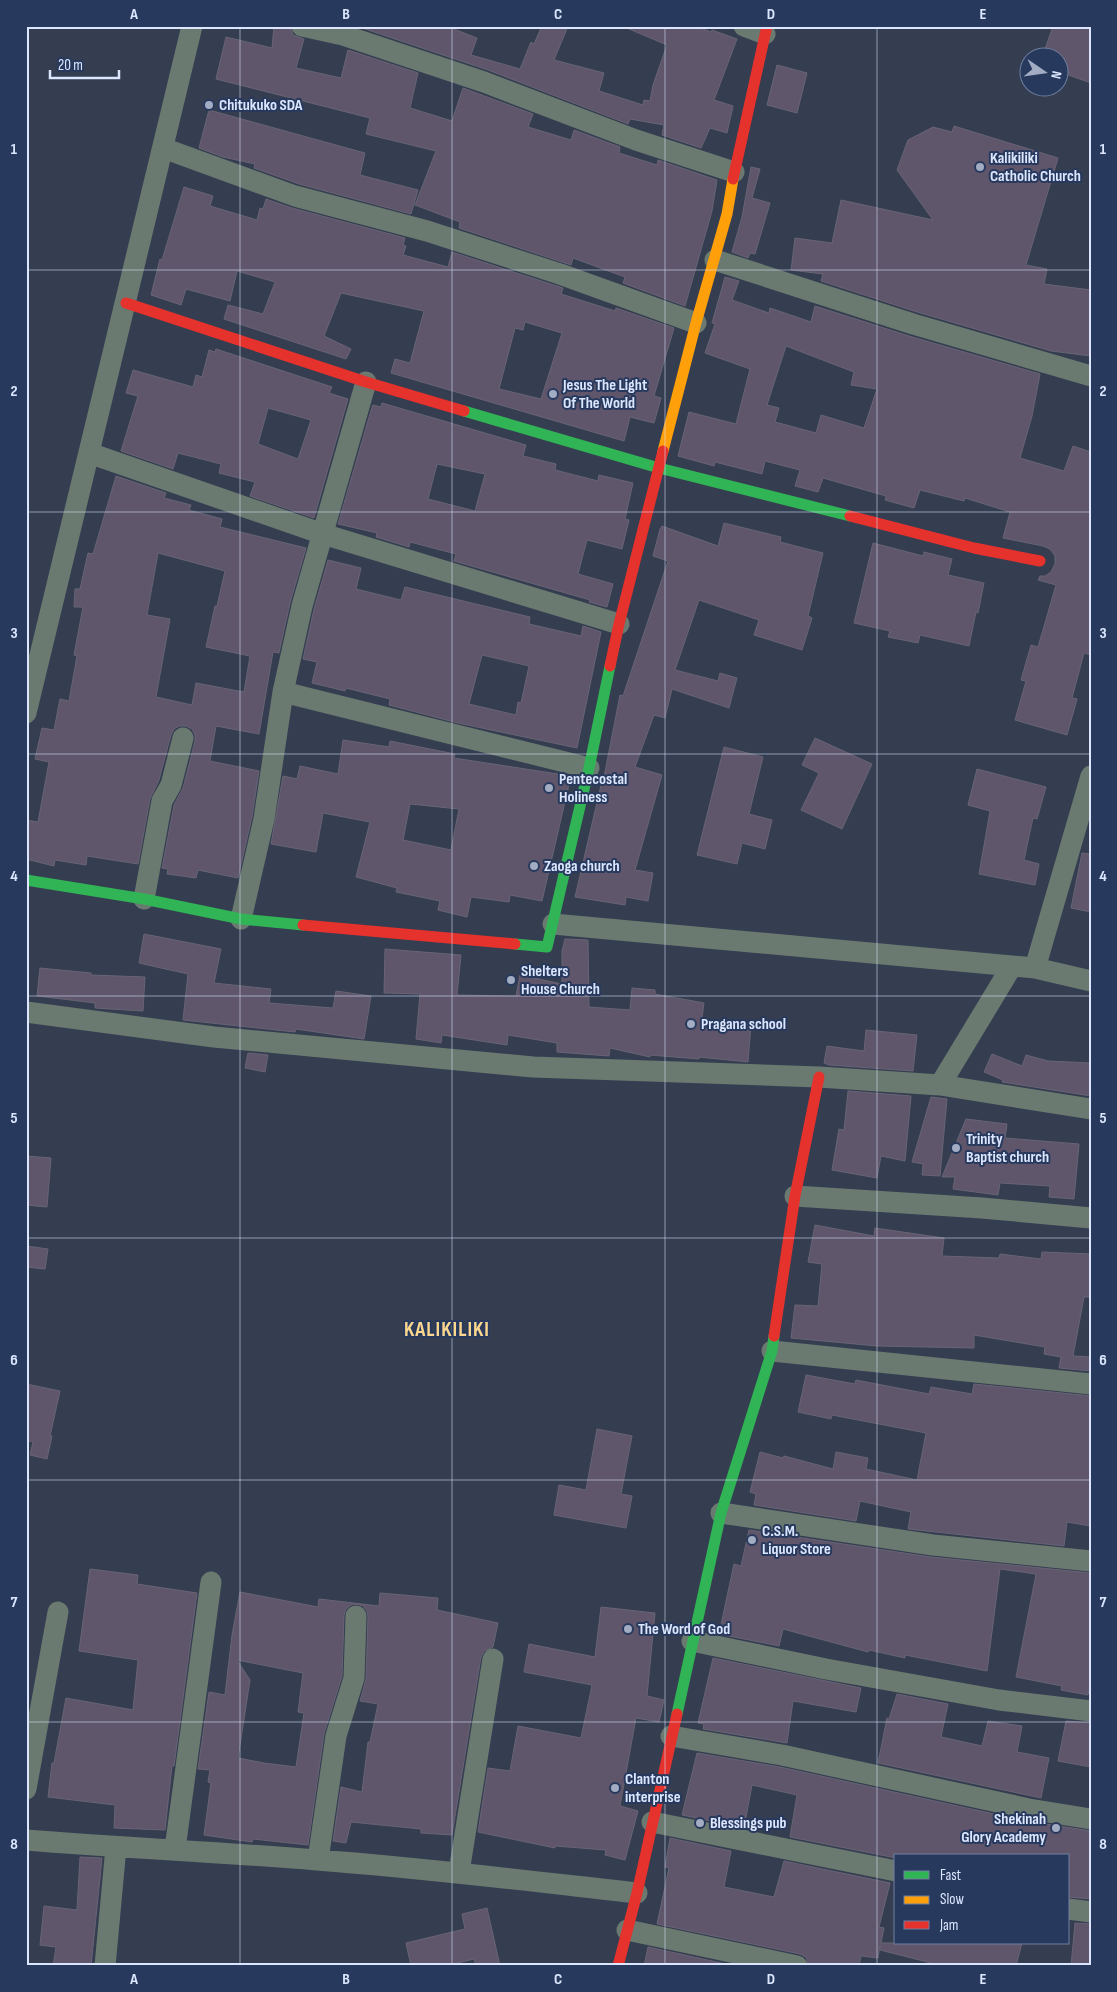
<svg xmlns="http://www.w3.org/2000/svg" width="1117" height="1992" font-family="'Sofia Sans Condensed',sans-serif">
	<rect width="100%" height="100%" fill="#353e51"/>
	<path fill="#5f566c" stroke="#686474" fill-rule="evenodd" d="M274,26H290L293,35L304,39L296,68L341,78L348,50L418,73L410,108L452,121L463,88L533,114L528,127L571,140L574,130L620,147L619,153L657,165L658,160L717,180L712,211L685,306L623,283L625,277L573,258L571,265L459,228L460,222L415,205L436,151L366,134L370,118L216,79L226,37L272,48Z
		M356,26H446L477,38L471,55L520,69L531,42L534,44L542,26H568L554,60L604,73L599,91L643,105L644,100L650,101L653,85L667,45L622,26H696L711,32L712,30L737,39L714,100L733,106L727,133L710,128L701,148L662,135L664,125L630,119L628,124L488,70Z
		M1053,26H1091V83L1060,72V58H1042Z
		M777,65L807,73L797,113L767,105Z
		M209,110L365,153L360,175L418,190L411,214L299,184L254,168L255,164L223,157L199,148Z
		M954,126L1058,158L1026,265L1047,269L1044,284L1091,290V356L1051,351L917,312L821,281L823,274L791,270L795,238L832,243L841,200L933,220L897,170L908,140L933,127L952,132Z
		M751,167L760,169L752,198L770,203L755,254L750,253L748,258L732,252L742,217Z
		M184,187L213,196L210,206L257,220L260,208L263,209L266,199L292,208L405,238L403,245L406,246L403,255L448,267L452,252L563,288L561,294L615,311L616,308L674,328L654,396L661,398L654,423L630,417L624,441L391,373L395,359L410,363L424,311L341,293L324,336L351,349L346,359L224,319L228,305L263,314L275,282L237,271L230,301L186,289L181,305L151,295L160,259L162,260ZM525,322L562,333L541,399L499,389L515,328L523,330Z
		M725,277L739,281L732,300L769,313L770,308L811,322L815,306L909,336L1040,374L1032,416L1020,458L1064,471L1073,446L1091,452V655L1084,653L1072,698L1077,699L1067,735L1015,720L1026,681L1021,680L1031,645L1038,647L1056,585L1038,580L1040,576H1045L1051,572L1055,564V556L1050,549L1043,546L1003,538L1010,512L965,498L964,501L920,490L914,508L885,500L886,496L823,478L818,492L795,486L800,470L765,461L762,474L715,462L714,466L678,456L689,412L736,424L750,369L705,353L715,324L712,323ZM786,346L854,372L851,385L877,389L864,428L821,415L816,433L775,422L779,408L767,405Z
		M216,349L332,387L329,393L348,399L314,518L250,496L255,482L219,473L221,464L178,453L173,469L121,451L138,396L126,393L133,370L193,387L196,375L202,377L209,350L215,352ZM268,408L311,420L298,459L258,444Z
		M382,403L526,445L523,456L556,464L555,470L598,481L599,475L633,483L625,519L629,520L622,549L587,540L578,574L613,584L607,607L589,602L590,600L454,561L456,554L410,542L409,547L376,537L377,533L338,524L372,407L373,405L381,407ZM437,464L485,474L475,511L428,499Z
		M116,476L166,493L164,498L191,505L189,510L222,519L220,527L306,548L290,603L279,653L273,652L259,734L216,726L210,761L259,771L252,817L238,878L198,870L196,878L167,874L168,869L162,868L174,805L183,788L195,741V735L192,729L186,726H179L174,729L171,735L159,780L150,799L138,864L87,856L86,865L55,860L54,866L26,859V820L38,822L49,762L35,759L42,728L54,730L60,699L69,701L77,656L74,655L83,607H74L75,589H80L88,553L93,554ZM158,553L225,571L217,606H215L206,647L250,656L244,692L196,683L192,705L156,697L170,619L147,615Z
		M724,523L781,537L780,542L823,553L808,616L812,618L802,650L754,635L759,620L699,600L675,670L718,681L720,673L737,678L729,708L672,689L665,718L654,715L635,767L662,775L635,870L653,873L648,901L626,897L625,905L575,897L602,781L603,782L620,695L623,696L668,561L653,556L660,529L662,526L718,546Z
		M873,543L923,556L924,552L952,559L948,575L984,583L978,613L976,612L969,646L920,635L918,643L888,637L890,631L854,623Z
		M328,560L361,568L356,589L401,600L405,587L530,617L529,624L581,636L583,626L601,632L577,748L458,723L389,705L390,699L346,688L345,691L312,683L317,662L303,659L314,609ZM482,655L529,666L521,703L518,702L516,715L469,704Z
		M815,738L872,764L842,829L801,810L819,773L802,765Z
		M343,740L389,747L390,741L455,754L454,758L571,776L542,901L510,895L509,902L471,897L467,917L438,910L440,901L396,892L397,888L356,877L370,822L323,813L316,852L271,844L283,776L297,779L300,766L338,774ZM410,804L459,809L451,850L403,840Z
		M724,747L763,757L749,814L772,820L765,849L742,843L737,864L697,855Z
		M977,769L1046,787L1037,819L1033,818L1024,860L1039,864L1035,885L979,874L990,811L968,805Z
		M1082,853L1091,854V912L1071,908Z
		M144,934L221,949L214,983L271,989L269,1003L333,1008L336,991L371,996L364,1039L296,1029L295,1032L183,1020L188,974L139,963Z
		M565,939L588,940L589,1007L630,1010L632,988L655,990V994L704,1003L701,1025L751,1024L748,1062L699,1057V1059L650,1055V1057L610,1048L609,1056L557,1052V1043L508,1035L507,1045L442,1035L441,1043L416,1039L420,994L384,993L385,949L461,955L457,995L516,996L520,975L562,984V951Z
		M40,968L91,973V975L145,977L143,1011L95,1008V1003L37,996Z
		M866,1030L917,1035L913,1071L829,1065L824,1063L827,1046L864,1051Z
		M248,1053L268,1055L265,1072L245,1068Z
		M992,1054L1022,1066L1026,1055L1048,1061L1091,1063V1096L1002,1082L1003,1080L984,1072Z
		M848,1091L911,1096L905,1161L881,1156L877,1178L832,1170L839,1129L844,1130Z
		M931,1097L947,1099L940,1176L922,1175L923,1164L912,1162Z
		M966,1119L1007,1124L1005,1138L1079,1144L1074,1199L1049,1197L1050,1186L1000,1183L998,1195L953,1189L955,1177H942Z
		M26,1156L51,1158L47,1207L26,1205Z
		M815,1225L874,1236L875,1228L944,1238L942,1256L999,1258L1000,1254L1041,1259L1042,1252L1091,1254V1297H1084L1073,1356L1091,1357V1371L1059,1368L1061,1357L1044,1354L1045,1347L974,1335V1348L877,1346L791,1338L795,1305L818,1306L822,1264L808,1262Z
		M26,1246L48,1249L45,1269L26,1267Z
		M806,1375L855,1384L856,1380L929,1394L931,1387L972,1394L974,1384L1091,1396V1526L1067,1522L1064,1546L908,1529L911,1512L860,1501L856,1521L754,1505L756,1494L750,1492L760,1452L783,1458L784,1456L833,1469L836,1452L868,1458L866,1469L917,1480L926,1433L832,1415L831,1419L798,1412Z
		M26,1384L60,1391L50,1436H52L47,1459L30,1455L33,1442L26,1440Z
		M597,1429L632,1436L621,1494L632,1496L626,1528L554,1515L559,1485L586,1490Z
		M749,1530L931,1557L1091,1573V1680L1088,1695L1061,1690L1062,1686L1016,1677L1036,1574L1000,1569L987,1671L905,1655V1658L869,1650L868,1652L783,1629L779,1646L719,1634L734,1564L741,1566Z
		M90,1569L138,1575L137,1584L197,1593L174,1766H172L165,1830L114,1828L115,1805L48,1797L52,1763H54L66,1698L133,1710L138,1660L79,1651Z
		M240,1592L318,1607L319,1599L379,1606L380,1593L438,1598L437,1610L498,1623L493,1647L484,1651L481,1657L452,1835L421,1833V1829L351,1822L346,1843L333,1841L341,1787L362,1792L368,1742H370L378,1704L360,1701L366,1679L368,1616L367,1611L363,1606L356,1604L351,1605L346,1609L344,1615L342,1676L324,1734L308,1845L253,1839L252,1842L204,1835L211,1783L208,1782L210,1770L198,1769L209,1692L225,1695L232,1635ZM237,1660L303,1673L298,1712L304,1713L296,1767L264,1763L238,1758L250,1680Z
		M601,1607L655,1613L647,1696L664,1700L659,1722L636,1718L620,1806L638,1811L625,1860L605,1855L606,1850L555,1846V1848L478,1832L488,1768L510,1771L518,1726L581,1738L592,1685L524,1672L529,1644L595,1657Z
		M713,1658L861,1688L856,1712L793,1701L787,1743L703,1729L704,1724L698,1723Z
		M897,1694L948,1704L941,1737L982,1746L988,1721L1022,1726L1017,1752L1049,1758L1041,1798L878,1763L887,1718L889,1719Z
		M1066,1721L1091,1723V1767L1058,1761Z
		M697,1753L780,1767L1026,1821L1091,1831V1899L1068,1897V1856H896V1858L790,1837L797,1795L752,1785L744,1828L682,1815Z
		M670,1838L731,1851L724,1887L774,1897L784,1861L890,1883L879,1927L884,1928L881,1943H1022L1016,1966H943L880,1950V1945L878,1958L861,1956L859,1966H809L806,1957L800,1954L657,1924L669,1868L665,1867Z
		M80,1857L102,1858L91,1966H53L56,1947L40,1945L44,1906L77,1910Z
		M487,1908L500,1966H476L474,1959L445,1966H411L406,1943L465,1929L462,1914Z
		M1075,1923L1091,1924V1966H1071Z
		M648,1947L735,1966H644Z"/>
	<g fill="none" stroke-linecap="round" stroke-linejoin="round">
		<path stroke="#6b7a70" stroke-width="21" d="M302,26L343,35L484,82L636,140L734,172
			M744,26L765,34
			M163,148L295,196L427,231L560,274L696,323
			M715,260L913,324L1091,376
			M89,453L323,534L619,624
			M283,692L589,768
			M26,713L192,26
			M144,899L162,801L171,785L183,738
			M241,919L264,819L283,692L302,606L366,382
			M553,924L1035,968L1091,981
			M1035,968L1091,776
			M26,1012L214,1037L533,1067L819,1077L940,1085L1091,1109
			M940,1085L1012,966
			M795,1196L982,1208L1091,1218
			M772,1351L1091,1384
			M721,1513L933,1545L1091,1561
			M692,1641L826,1669L999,1700L1091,1711
			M671,1736L782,1755L1029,1809L1091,1819
			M26,1789L58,1612
			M652,1822L896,1871
			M26,1840C123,1848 220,1852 317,1860C424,1868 530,1881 637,1893
			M175,1849L211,1582
			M318,1860L336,1736L354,1678L356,1616
			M459,1872L493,1659
			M1068,1909L1091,1912
			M627,1930L797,1966
			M105,1966L116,1847"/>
		<path stroke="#30b455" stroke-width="11" d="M464,411L659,468L850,516
			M26,880L144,899L241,919L303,925
			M515,944L547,947L589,768L610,666
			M677,1714L721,1513L772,1351L774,1336"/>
		<path stroke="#ff9f0a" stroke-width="11" d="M663,451L696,323L727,214L733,179"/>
		<path stroke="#e5322d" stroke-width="11" d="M733,179L767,26
			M126,303L366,382L464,411
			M850,516L974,548L1040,561
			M610,666L619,624L663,451
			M303,925L515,944
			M774,1336L795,1196L819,1077
			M618,1966L637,1893L677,1714"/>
	</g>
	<path fill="none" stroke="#dce7ff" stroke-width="1" stroke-opacity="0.55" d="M240,26V1966M452,26V1966M665,26V1966M877,26V1966M26,270H1091M26,512H1091M26,754H1091M26,996H1091M26,1238H1091M26,1480H1091M26,1722H1091"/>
	<g fill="#a2acc2" stroke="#28395e" stroke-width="2">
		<circle cx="209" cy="105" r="5"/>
		<circle cx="980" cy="167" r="5"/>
		<circle cx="553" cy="394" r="5"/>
		<circle cx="549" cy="788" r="5"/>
		<circle cx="534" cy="866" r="5"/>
		<circle cx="511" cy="980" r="5"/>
		<circle cx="691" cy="1024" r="5"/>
		<circle cx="956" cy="1148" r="5"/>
		<circle cx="752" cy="1540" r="5"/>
		<circle cx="628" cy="1629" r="5"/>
		<circle cx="615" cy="1788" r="5"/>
		<circle cx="700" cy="1823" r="5"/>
		<circle cx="1056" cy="1828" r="5"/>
	</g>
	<g text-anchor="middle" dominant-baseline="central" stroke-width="4" stroke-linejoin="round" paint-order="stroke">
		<g font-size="16" font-weight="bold" fill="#dce7ff" stroke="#28395e" text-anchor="start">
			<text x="219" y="105">Chitukuko SDA</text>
			<text x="990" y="158">Kalikiliki<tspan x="990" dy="18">Catholic Church</tspan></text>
			<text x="563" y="385">Jesus The Light<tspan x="563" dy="18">Of The World</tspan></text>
			<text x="559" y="779">Pentecostal<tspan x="559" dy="18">Holiness</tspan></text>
			<text x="544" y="866">Zaoga church</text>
			<text x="521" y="971">Shelters<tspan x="521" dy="18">House Church</tspan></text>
			<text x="701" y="1024">Pragana school</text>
			<text x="966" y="1139">Trinity<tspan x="966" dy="18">Baptist church</tspan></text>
			<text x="762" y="1531">C.S.M.<tspan x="762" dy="18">Liquor Store</tspan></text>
			<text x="638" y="1629">The Word of God</text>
			<text x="625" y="1779">Clanton<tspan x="625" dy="18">interprise</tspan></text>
			<text x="1046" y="1819" text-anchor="end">Shekinah<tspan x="1046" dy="18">Glory Academy</tspan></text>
			<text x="710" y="1823">Blessings pub</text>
		</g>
		<g font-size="21" font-weight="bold" letter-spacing="1" fill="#fcd88f" stroke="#28395e">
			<text x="447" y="1329">KALIKILIKI</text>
		</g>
	</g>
	<rect width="1117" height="1992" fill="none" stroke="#28395e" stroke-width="55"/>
	<rect x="894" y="1854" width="175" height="90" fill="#28395e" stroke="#707f9e"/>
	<rect x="904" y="1871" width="25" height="8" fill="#30b455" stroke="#707f9e"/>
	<text x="940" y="1880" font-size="15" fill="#dce7ff">Fast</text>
	<rect x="904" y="1896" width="25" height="8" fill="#ff9f0a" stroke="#707f9e"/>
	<text x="940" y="1904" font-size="15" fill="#dce7ff">Slow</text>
	<rect x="904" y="1921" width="25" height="8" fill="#e5322d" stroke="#707f9e"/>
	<text x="940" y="1930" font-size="15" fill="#dce7ff">Jam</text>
	<g transform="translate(1044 72) rotate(103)"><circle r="24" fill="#28395e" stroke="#707f9e"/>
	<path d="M0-4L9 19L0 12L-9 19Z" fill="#a2acc2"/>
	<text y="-8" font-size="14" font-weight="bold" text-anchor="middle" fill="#dce7ff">N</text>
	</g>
	<path d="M50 70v8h69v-8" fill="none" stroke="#dce7ff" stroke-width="2.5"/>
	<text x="58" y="70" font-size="15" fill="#dce7ff" stroke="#28395e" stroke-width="4" paint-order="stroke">20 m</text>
	<rect x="28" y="28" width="1062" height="1936" fill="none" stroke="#dce7ff" stroke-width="2"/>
	<g font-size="16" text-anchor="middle" font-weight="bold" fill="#dce7ff">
		<text x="134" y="19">A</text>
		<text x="346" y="19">B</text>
		<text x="558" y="19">C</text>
		<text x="771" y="19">D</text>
		<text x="983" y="19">E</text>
		<text x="14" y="154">1</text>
		<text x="1103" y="154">1</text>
		<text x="14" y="396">2</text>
		<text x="1103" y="396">2</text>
		<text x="14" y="638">3</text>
		<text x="1103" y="638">3</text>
		<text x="14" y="881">4</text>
		<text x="1103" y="881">4</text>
		<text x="14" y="1123">5</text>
		<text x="1103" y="1123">5</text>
		<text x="14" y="1365">6</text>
		<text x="1103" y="1365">6</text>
		<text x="14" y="1607">7</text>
		<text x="1103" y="1607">7</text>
		<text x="14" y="1849">8</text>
		<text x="1103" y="1849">8</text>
		<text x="134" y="1984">A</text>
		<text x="346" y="1984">B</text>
		<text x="558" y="1984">C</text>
		<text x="771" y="1984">D</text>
		<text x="983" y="1984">E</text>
	</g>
</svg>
